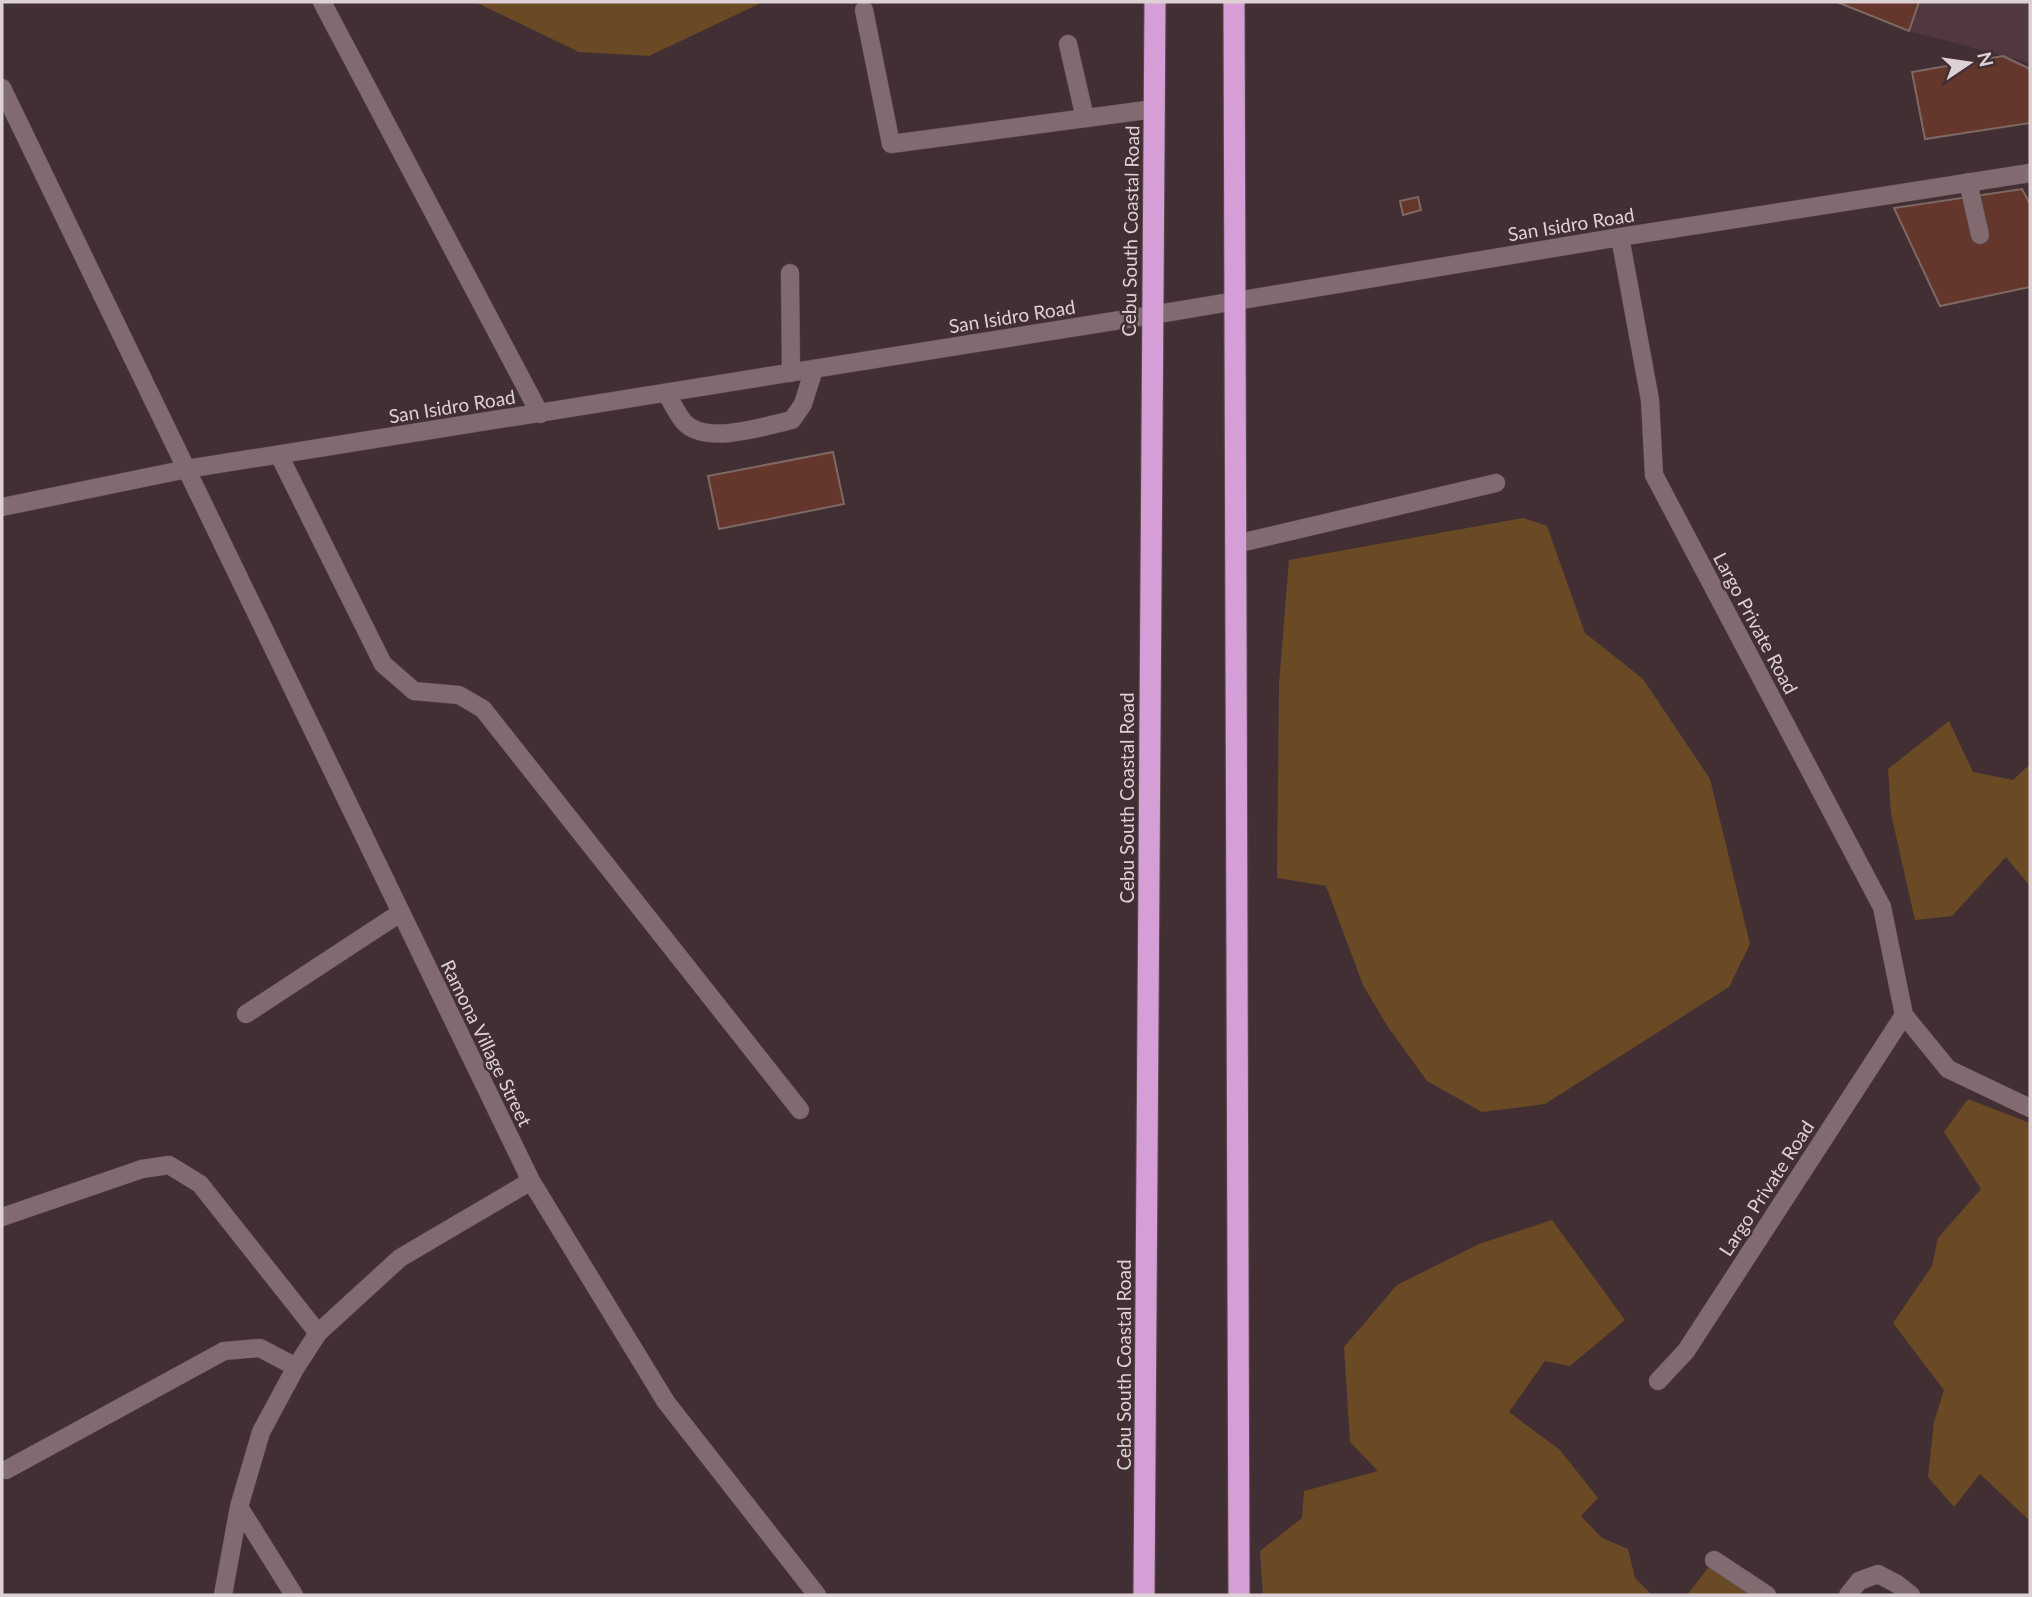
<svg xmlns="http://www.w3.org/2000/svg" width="2032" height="1597" font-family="Lato,sans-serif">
	<rect width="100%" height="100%" fill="#422f34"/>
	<path fill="#51373f" d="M1837,2H2030V63L1909,31Z"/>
	<path fill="#694a25" d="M475,2H763L649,56L579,52Z
		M1523,518L1547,526L1585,633L1643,679L1710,779L1750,944L1729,987L1545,1104L1482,1112L1427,1081L1388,1027L1363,985L1326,886L1277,878L1279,685L1289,560Z
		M1949,721L1973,772L2013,780L2030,764V886L2006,857L1952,916L1915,920L1891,814L1888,769Z
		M1968,1099L2030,1123V1521L1980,1474L1954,1507L1928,1477L1934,1422L1944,1390L1893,1323L1932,1266L1938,1238L1981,1189L1944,1132Z
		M1552,1220L1625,1320L1570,1366L1545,1361L1509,1412L1560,1450L1598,1498L1581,1516L1602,1538L1628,1549L1635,1578L1652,1595H1263L1260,1551L1302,1518L1304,1491L1378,1471L1350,1442L1344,1347L1397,1285L1479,1244Z
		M1714,1560L1752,1595H1687Z"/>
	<path fill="#65372c" stroke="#7e6863" stroke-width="2" d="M1837,2H1919L1909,31Z
		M2003,56L2030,69V123L1925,139L1912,72Z
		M2022,189L2030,204V287L1940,306L1894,208Z
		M1418,197L1421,210L1403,215L1400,201Z
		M833,452L844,504L719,529L708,476Z"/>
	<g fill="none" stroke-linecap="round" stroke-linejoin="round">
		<g stroke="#5b4b50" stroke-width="19">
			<path id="minor" d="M322,2L540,414
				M864,10L891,144L1154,109
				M1068,44L1085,118
				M2,88L531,1181L666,1402L817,1595
				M1968,182L1980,235
				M1620,237L1650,400L1654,475L1882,907L1904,1015L1948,1069L2030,1108
				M790,273L791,373
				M666,393C672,402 677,414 684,422C706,446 765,426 792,420L803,404L814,369
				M279,455L383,664L414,691L459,695L483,709L800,1110
				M2,507L187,469L1152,315L1620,237L2030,173
				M1236,544L1496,483
				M246,1014L400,913
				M2,1217L142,1169L169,1165L200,1184L318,1333
				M1658,1381L1686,1351L1904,1015
				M6,1470L224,1351L260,1348L296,1367
				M239,1507L294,1595
				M1714,1560L1767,1595
				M223,1595L239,1507L261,1432L296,1367L318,1333L400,1258L531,1181
				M1848,1595L1859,1581L1878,1574L1897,1584L1911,1595"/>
		</g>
		<g stroke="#5b4b50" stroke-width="23">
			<path id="highway" d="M1234,2L1239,1595
				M1144,1595L1155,2"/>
		</g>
		<use href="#minor" stroke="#816b71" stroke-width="18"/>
		<use href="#highway" stroke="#d59ed6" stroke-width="21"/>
	</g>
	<g text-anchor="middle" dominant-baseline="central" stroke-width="5" stroke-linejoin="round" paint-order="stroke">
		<g font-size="19" fill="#ded1d5" stroke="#422f34">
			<text transform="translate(1571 224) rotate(-9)">San Isidro Road</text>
			<text transform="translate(1130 231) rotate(-89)">Cebu South Coastal Road</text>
			<text transform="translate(1012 316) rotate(-9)">San Isidro Road</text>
			<text transform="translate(452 406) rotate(-9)">San Isidro Road</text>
			<text transform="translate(1756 623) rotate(62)">Largo Private Road</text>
			<text transform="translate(1126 798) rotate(-90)">Cebu South Coastal Road</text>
			<text transform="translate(487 1043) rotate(64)">Ramona Village Street</text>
			<text transform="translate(1766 1188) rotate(-57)">Largo Private Road</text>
			<text transform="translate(1123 1365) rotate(-90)">Cebu South Coastal Road</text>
		</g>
	</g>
	<rect width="2032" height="1597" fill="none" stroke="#ded1d5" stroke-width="7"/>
	<g transform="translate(1969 63) rotate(77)" stroke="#422f34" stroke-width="5" paint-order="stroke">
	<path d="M0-5L12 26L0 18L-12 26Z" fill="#ded1d5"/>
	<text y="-10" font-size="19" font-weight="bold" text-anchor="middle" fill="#ded1d5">N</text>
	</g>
</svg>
